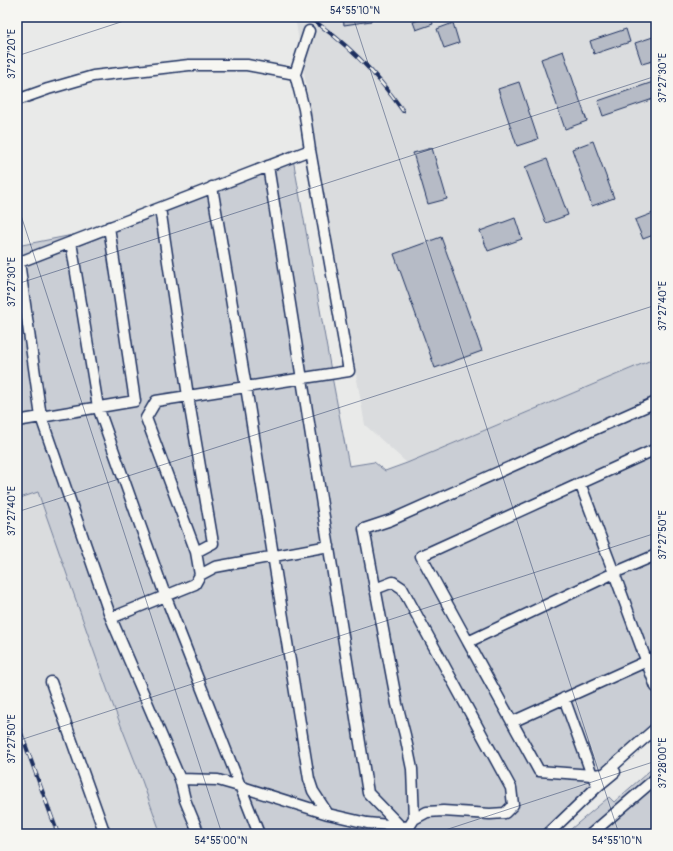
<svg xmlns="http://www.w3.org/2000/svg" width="673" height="851" font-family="Pangolin,sans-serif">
	<rect width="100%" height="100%" fill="#e9eae9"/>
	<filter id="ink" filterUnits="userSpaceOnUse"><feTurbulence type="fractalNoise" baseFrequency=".025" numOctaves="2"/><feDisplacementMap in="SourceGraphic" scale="8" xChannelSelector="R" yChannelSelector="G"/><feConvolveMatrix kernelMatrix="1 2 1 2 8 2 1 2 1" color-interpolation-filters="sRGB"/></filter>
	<g filter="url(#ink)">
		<path fill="#dadcde" d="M295,17H656V358L407,463L365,425L316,146Z
			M38,492L111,700L136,764L161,834H17V499Z"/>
		<path fill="#caced5" stroke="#727e9a" d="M292,153L333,382L349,466L374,462L385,471L407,463L656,358V736L541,834H161L136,764L111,700L38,492L17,499V246L88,232Z
			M656,765V834H565L609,797L614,802Z"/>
		<path fill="#b6bbc6" stroke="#1b2f5e" d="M343,17H371V21L344,25Z
			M427,17H431L433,24L416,30L413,22Z
			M453,23L459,43L444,48L437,29Z
			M626,29L630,42L594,54L590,41Z
			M656,36V60L642,64L635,43Z
			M563,51L587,121L565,129L541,59Z
			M656,81V98L603,116L598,101Z
			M519,82L538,139L517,146L498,89Z
			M593,141L614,198L592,206L572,149Z
			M432,148L447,199L428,204L413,153Z
			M547,159L568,215L546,223L525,167Z
			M656,212V234L643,239L635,220Z
			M515,218L522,239L488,251L480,231Z
			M441,237L482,351L435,368L394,254Z"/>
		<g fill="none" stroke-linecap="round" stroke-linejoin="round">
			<g stroke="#1b2f5e" stroke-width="13">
				<path id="minor" d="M295,74L309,31
					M17,100L48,89L93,76L189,65H247L295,74L304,109L310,150L349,371L156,401L146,418L196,552L200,575L195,584L111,618
					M268,166L368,793L400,826
					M212,187L246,387L309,779L313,791L328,814
					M160,208L188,396L213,543L196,552
					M71,242L98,407L165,595L259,834
					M19,262L41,417L111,618L180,779L185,800L199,834
					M17,263L310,150
					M17,421L135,401L109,227
					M580,483L614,573L656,687
					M200,575L215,567L329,546
					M375,589L393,582L402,588L511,788L513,805L505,813L490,814L443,811L427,812L414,819
					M468,642L421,556L656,449
					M51,682L105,834
					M564,698L592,775L604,774L656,728
					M512,722L656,657
					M180,779L218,780L239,786L328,814L367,823L409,827L411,834
					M598,786L592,775L539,771L468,642L614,573L656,555
					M409,827L414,819L412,769L405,735L397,704L364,529L391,520L656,402
					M548,834L598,786L615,772
					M591,834L656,778"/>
			</g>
			<use href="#minor" stroke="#f6f6f2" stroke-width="10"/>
			<g stroke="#1b2f5e" stroke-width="4">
				<path id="rail" d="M308,17C345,41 378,75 403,111
					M17,722L58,834"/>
			</g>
			<use href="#rail" stroke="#f6f6f2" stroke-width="2.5" stroke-dasharray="8" stroke-linecap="butt"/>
		</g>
	</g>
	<path fill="none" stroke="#1b2f5e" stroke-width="1" stroke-opacity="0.45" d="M353,17L619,834M17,56L136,17M17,203L222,834M17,284L656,76M17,512L656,305M17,741L656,533M433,834L656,761"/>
	<rect width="673" height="851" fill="none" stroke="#f6f6f2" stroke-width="44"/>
	<rect x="22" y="22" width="629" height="807" fill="none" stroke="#1b2f5e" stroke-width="1.5"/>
	<g font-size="10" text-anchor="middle" fill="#1b2f5e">
		<text x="355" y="14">54°55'10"N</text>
		<text transform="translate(11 54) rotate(-90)" y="4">37°27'20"E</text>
		<text transform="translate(662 78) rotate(-90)" y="4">37°27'30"E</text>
		<text transform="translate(11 282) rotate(-90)" y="4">37°27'30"E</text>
		<text transform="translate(662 306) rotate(-90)" y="4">37°27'40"E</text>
		<text transform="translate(11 511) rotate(-90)" y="4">37°27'40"E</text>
		<text transform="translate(662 535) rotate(-90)" y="4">37°27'50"E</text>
		<text transform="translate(11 739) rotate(-90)" y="4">37°27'50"E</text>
		<text transform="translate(662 763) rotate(-90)" y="4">37°28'00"E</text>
		<text x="221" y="844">54°55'00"N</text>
		<text x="617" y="844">54°55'10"N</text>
	</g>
</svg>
